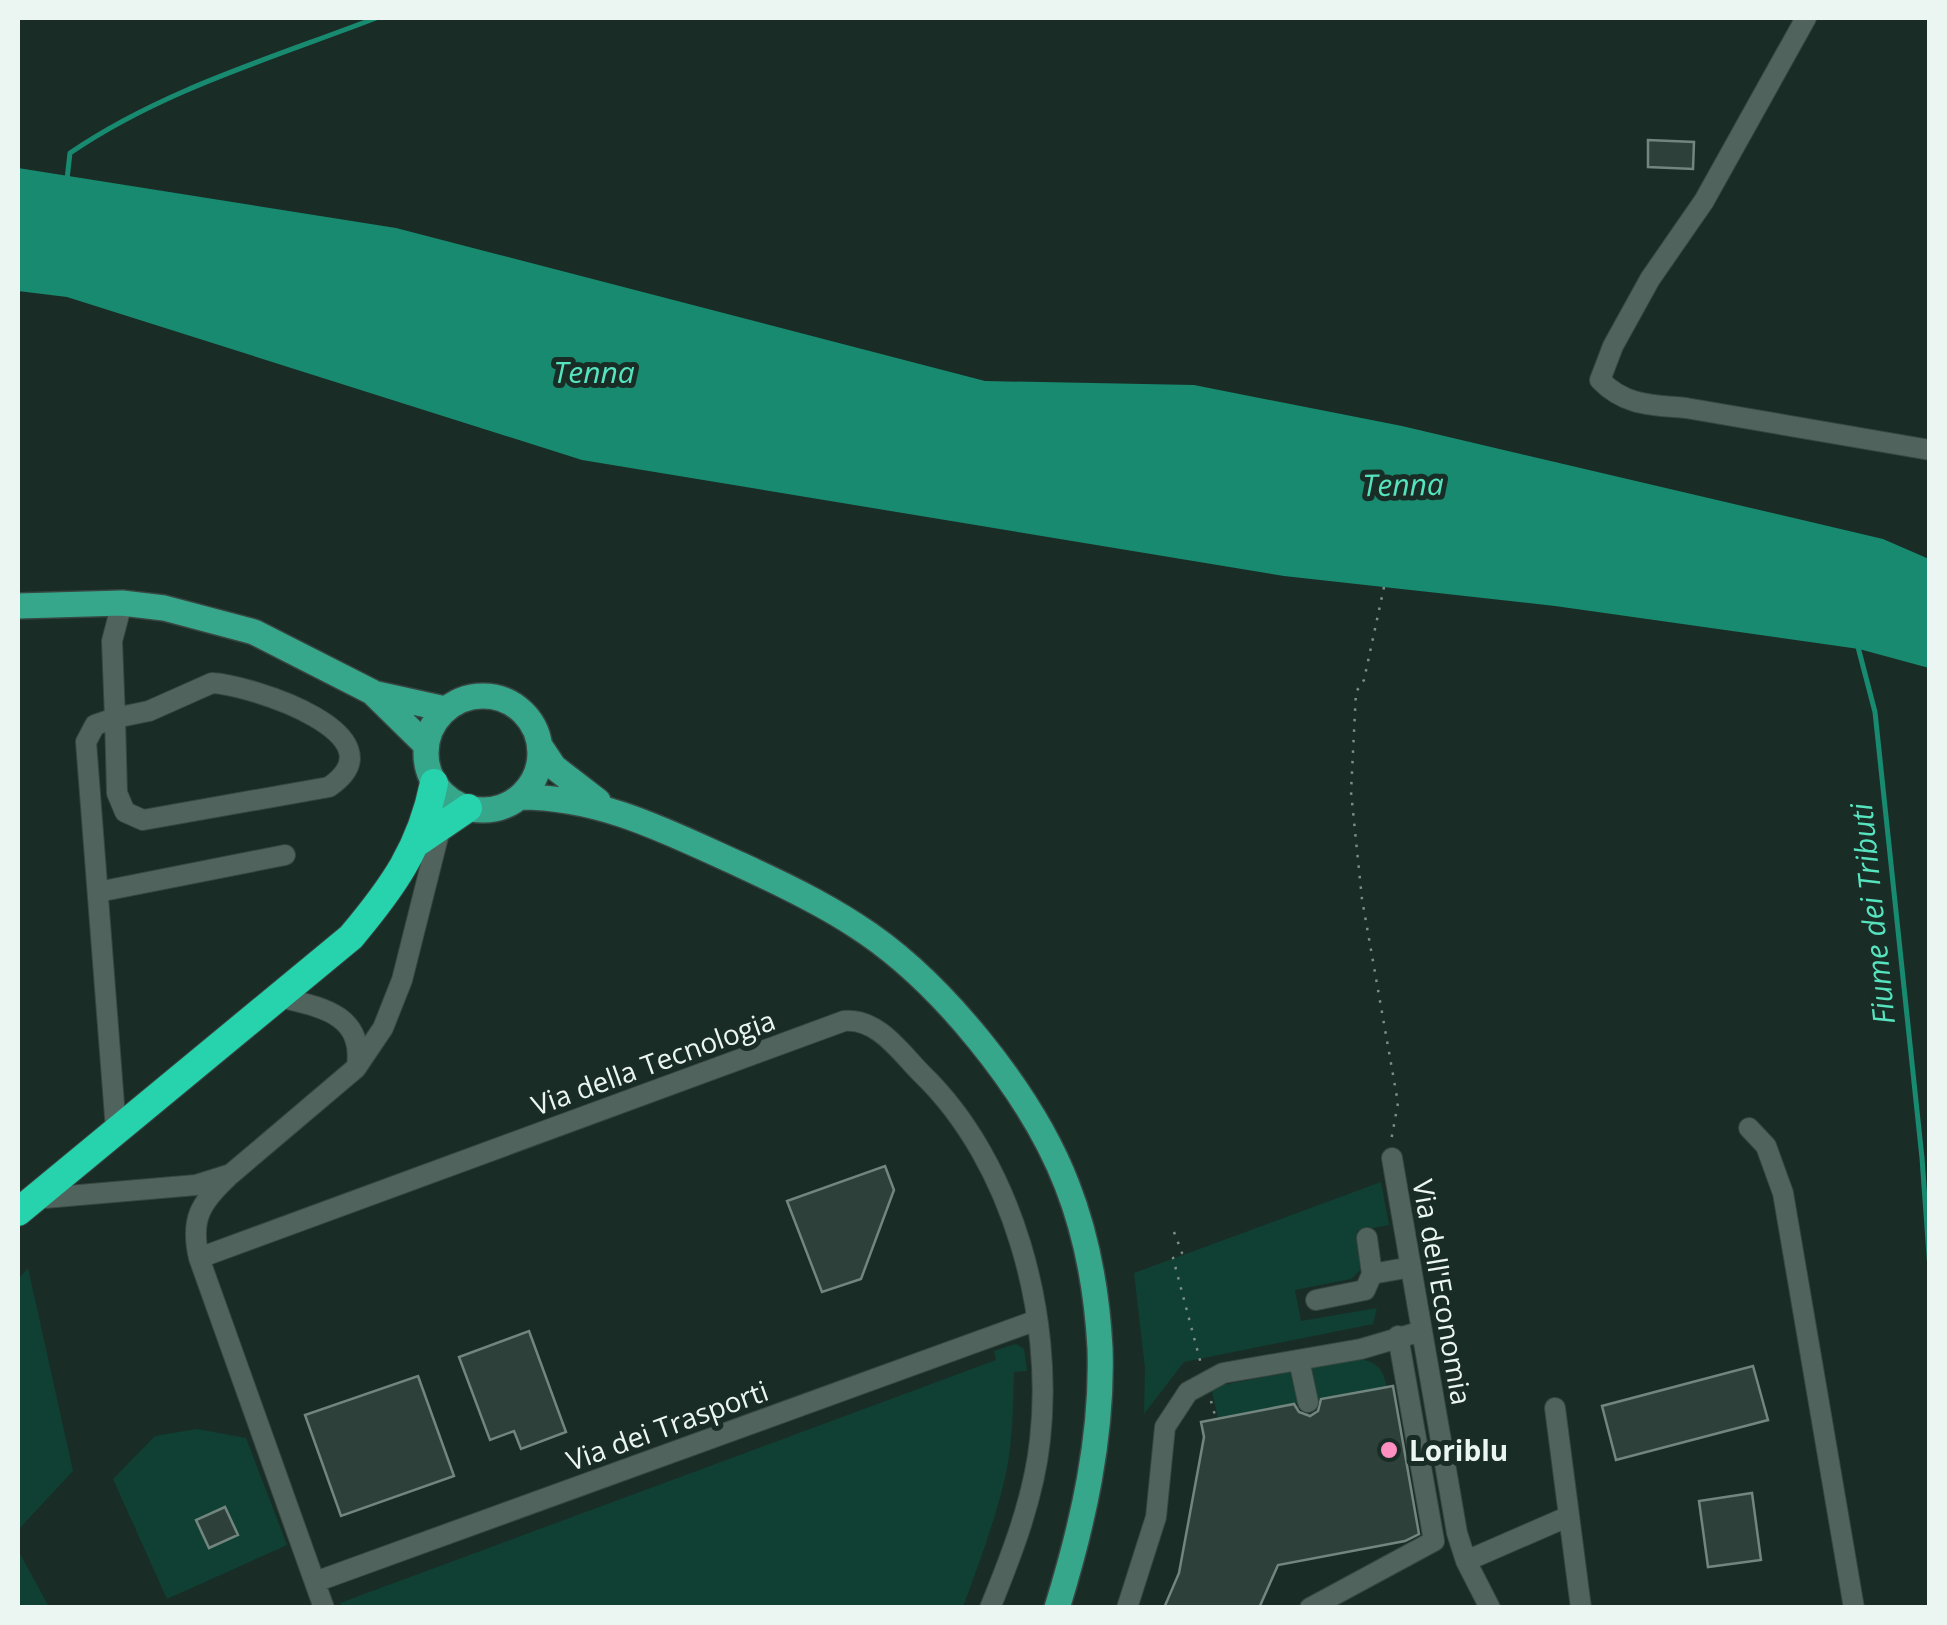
<svg xmlns="http://www.w3.org/2000/svg" width="1947" height="1625" font-family="'Open Sans',sans-serif">
	<rect width="100%" height="100%" fill="#1a2c26"/>
	<path fill="#0f4033" fill-rule="evenodd" d="M1381,1182L1389,1225L1357,1231L1360,1270L1351,1279L1295,1290L1301,1321L1377,1308L1373,1324L1184,1362L1144,1414L1145,1368L1134,1273Z
		M28,1268L73,1471L18,1530V1279Z
		M1016,1344L1024,1349L1027,1371L1014,1372C1013,1406 1013,1440 1006,1473C996,1519 979,1563 963,1607H342L340,1603L996,1360L994,1351Z
		M1360,1359C1378,1363 1383,1369 1387,1387L1317,1400L1312,1368Z
		M1292,1372L1298,1403L1218,1418L1211,1387Z
		M197,1429L246,1438L287,1545L167,1599L113,1479L155,1436ZM225,1507L238,1535L209,1548L196,1520Z
		M18,1550L49,1607H18Z"/>
	<path fill="#188a6f" d="M18,168L396,228L985,381L1194,385L1402,426L1883,539L1929,559V668L1859,649L1555,606L1284,576L582,460L67,297L18,291Z"/>
	<g fill="none" stroke-linecap="round" stroke-linejoin="round">
		<path stroke="#188a6f" stroke-width="5" d="M67,179L70,153C162,90 272,58 376,18
			M1858,647L1875,712L1922,1158L1930,1269"/>
	</g>
	<path fill="#2e403a" stroke="#72867f" stroke-width="2.5" d="M1648,140L1694,142L1693,169L1648,167Z
		M885,1166L894,1190L861,1279L822,1292L787,1201Z
		M529,1331L566,1432L521,1449L514,1431L490,1440L459,1357Z
		M1753,1366L1768,1420L1616,1460L1602,1406Z
		M418,1376L454,1476L341,1516L305,1415Z
		M1393,1386L1419,1534L1405,1541L1278,1565L1259,1608H1164L1179,1573L1204,1437L1201,1422L1294,1404L1299,1412L1310,1416L1318,1411L1321,1399Z
		M1752,1493L1761,1560L1708,1567L1699,1501Z
		M225,1507L238,1535L209,1548L196,1520Z"/>
	<g fill="none" stroke-linecap="round" stroke-linejoin="round">
		<g stroke="#374641" stroke-width="22">
			<path id="minor" d="M1806,18L1704,201L1650,279L1613,346L1600,380C1625,406 1652,405 1686,408L1930,450
				M212,683C251,685 405,735 329,787L143,820L125,812L117,793L115,718L149,711Z
				M98,892L285,855
				M279,997C319,1007 364,1013 357,1066
				M1749,1128L1766,1146L1783,1193L1854,1608
				M116,1130L86,742L95,725L115,718L112,641L122,603
				M1392,1158L1457,1533L1466,1561L1490,1608
				M33,1199L196,1185L231,1174L356,1068L383,1028L402,980L441,825
				M199,1258C190,1220 200,1203 228,1177
				M1372,1274L1411,1267
				M1316,1300L1365,1290L1372,1274L1367,1238
				M1299,1360L1308,1402
				M1555,1408L1581,1608
				M1466,1561L1567,1517
				M315,1582L1037,1320
				M324,1608L199,1258L844,1021C878,1018 900,1052 922,1074C1013,1162 1054,1316 1040,1440C1034,1497 1012,1554 990,1608
				M1127,1608L1156,1517L1165,1427L1188,1392L1223,1373L1361,1349L1422,1331
				M1310,1608L1434,1541L1398,1336"/>
		</g>
		<g stroke="#374641" stroke-width="28">
			<path id="major" d="M18,606L122,603L164,608L254,632L372,692L425,744
				M377,694L445,709
				M426 753a57 57 0 1 1 114 0a57 57 0 1 1-114 0Z
				M540,746L554,767L598,801
				M520,797C602,797 668,832 741,865C780,883 820,902 855,925C939,978 1031,1092 1067,1185C1087,1236 1097,1293 1100,1348C1103,1436 1083,1524 1057,1608"/>
		</g>
		<g stroke="#374641" stroke-width="30">
			<path id="highway" d="M418,842L468,808
				M18,1212L351,937C393,887 421,848 434,783"/>
		</g>
		<path stroke="#7f8d88" stroke-width="2.5" stroke-dasharray="2.5 8" stroke-linecap="butt" d="M1384,587L1364,680L1356,692L1351,792L1362,899L1398,1103L1391,1141
			M1174,1232L1182,1253L1173,1258L1201,1364
			M1211,1401L1216,1419"/>
		<use href="#minor" stroke="#50645d" stroke-width="20"/>
		<use href="#major" stroke="#37a78c" stroke-width="25"/>
		<use href="#highway" stroke="#26d3ac" stroke-width="28"/>
	</g>
	<circle fill="#fd8fc1" stroke="#1a2c26" stroke-width="4" cx="1389" cy="1450" r="10"/>
	<g text-anchor="middle" dominant-baseline="central" stroke-width="10" stroke-linejoin="round" paint-order="stroke">
		<g font-size="28" fill="#ebf6f2" stroke="#1a2c26">
			<text transform="translate(653 1062) rotate(-20)">Via della Tecnologia</text>
			<text transform="translate(1443 1292) rotate(80)">Via dell'Economia</text>
			<text transform="translate(667 1425) rotate(-20)">Via dei Trasporti</text>
		</g>
		<g font-size="28" font-weight="bold" fill="#ebf6f2" stroke="#1a2c26" text-anchor="start">
			<text x="1409" y="1450">Loriblu</text>
		</g>
		<g font-size="30" font-style="italic" fill="#56e4bf" stroke="#1a2c26">
			<text x="594" y="371">Tenna</text>
			<text transform="translate(1403 484) rotate(-1)">Tenna</text>
			<text transform="translate(1872 914) rotate(-96)">Fiume dei Tributi</text>
		</g>
	</g>
	<rect width="1947" height="1625" fill="none" stroke="#ebf6f2" stroke-width="40"/>
</svg>
